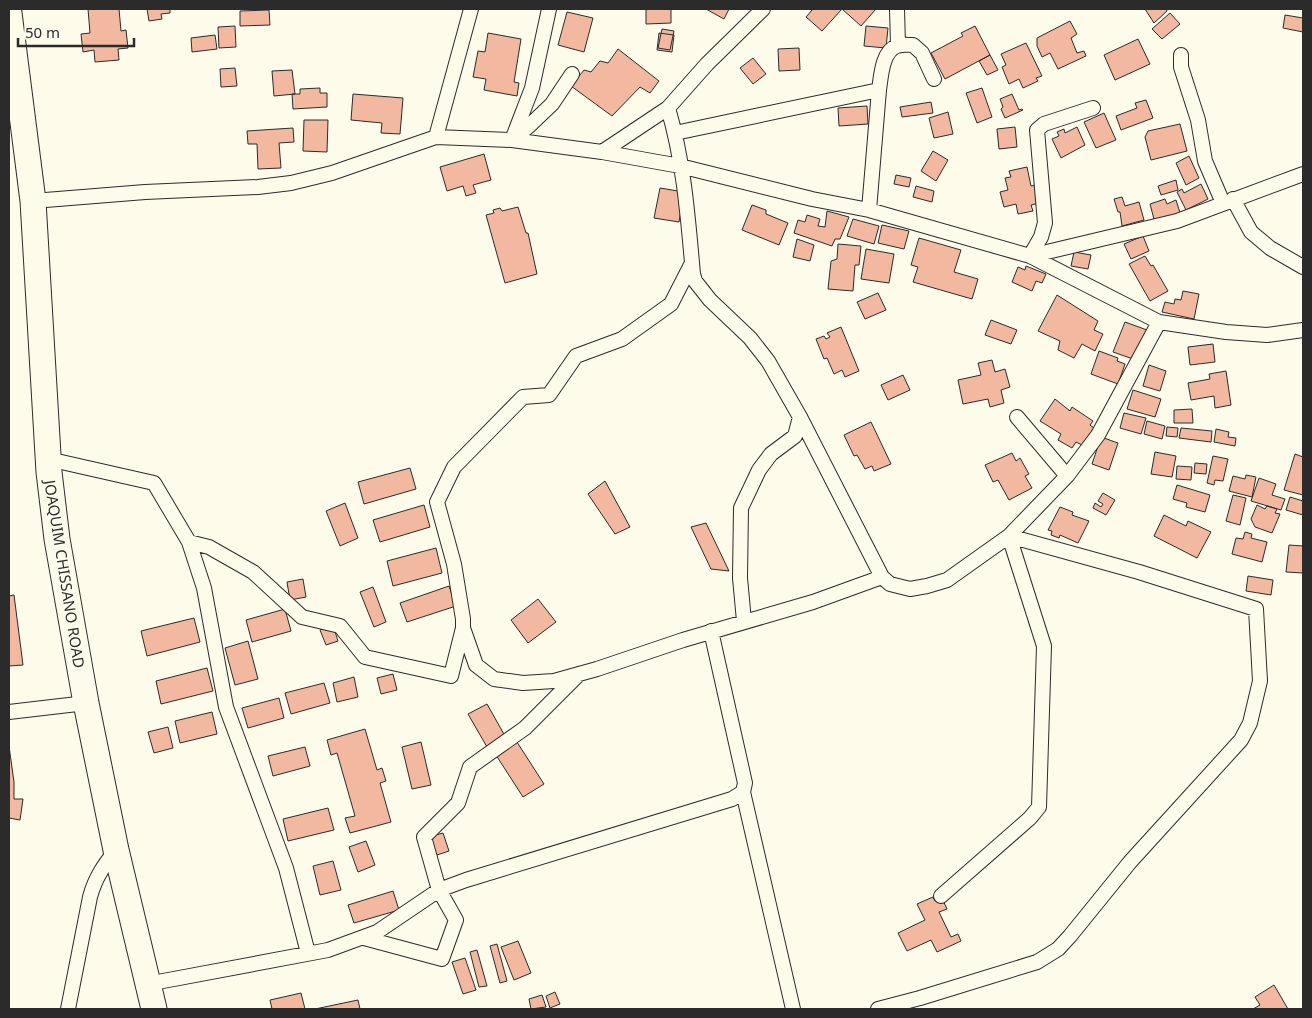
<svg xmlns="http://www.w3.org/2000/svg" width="1312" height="1018" font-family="'Noto Sans',sans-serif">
	<rect width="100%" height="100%" fill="#fdfbea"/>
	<path fill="#f2b8a0" stroke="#2b2b2b" d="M88,9H119L121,31L126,30L128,48L118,49L119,60L95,62L94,50L83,52L81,34L90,33Z
		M147,9H170V13L161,14L162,19L149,21Z
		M646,9H671V23L646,24Z
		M706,9H729L724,19Z
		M813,9H876L861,26L842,9L822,31L806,17Z
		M1145,9H1166L1167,11L1154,23Z
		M269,10L270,25L240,26V11Z
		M567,12L593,18L584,52L558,45Z
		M1170,13L1180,24L1162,39L1152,29Z
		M1285,15L1303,18V32L1283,28Z
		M1070,21L1077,34L1071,38L1077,53L1084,51L1086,56L1058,69L1050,53L1042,57L1037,46V38Z
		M235,26L236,47L219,48L218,27Z
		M866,26L888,28L886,48L864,46Z
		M975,26L990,55L945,79L931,53L963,36L961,33Z
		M662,29L674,31L670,50L658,48Z
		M488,33L521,39L514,82L519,83L517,96L484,90L486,79L473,77L478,51L485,52Z
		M659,33L674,35L672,52L657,50Z
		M215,35L217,49L192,52L191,38Z
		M1138,39L1150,64L1115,80L1104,55Z
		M1026,43L1042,76L1036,78L1038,81L1023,88L1019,79L1009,84L1002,67L1006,65L1001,54Z
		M799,48L800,70L779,71L778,49Z
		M618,49L659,81L650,93L640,87L612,116L571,86L584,70L591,72L600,61L608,63Z
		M990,55L998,70L987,75L979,61Z
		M753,58L766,74L753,84L740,68Z
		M235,68L237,86L221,87L220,69Z
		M292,70L295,94L274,96L272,71Z
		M320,88V93H327V107L293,109L292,94H300V89Z
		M982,88L992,117L977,123L966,93Z
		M353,94L403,98L400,134L381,133L382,123L351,120Z
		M1012,94L1019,110L1022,109L1023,110L1005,118L1001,109L1003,107L1000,99Z
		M1146,100L1153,118L1121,130L1116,116L1137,108L1135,103Z
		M931,102L933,113L902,117L900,107Z
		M867,106L868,124L839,126L838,108Z
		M948,112L953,134L934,138L929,118Z
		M1104,113L1116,140L1096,148L1084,122Z
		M304,120H328L327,152L303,151Z
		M1180,124L1187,151L1151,160L1145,137L1148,131Z
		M1015,127L1017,147L999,149L997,129Z
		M1077,127L1085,145L1061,158L1052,139L1059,136L1057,132L1064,129L1065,133Z
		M293,128L294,142L279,143L281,168L258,169L257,144H248L247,131Z
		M933,151L948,160L936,181L921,171Z
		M484,154L491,180L473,185L476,193L466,196L463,186L447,191L440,167Z
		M1189,156L1199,178L1186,185L1176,163Z
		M1027,167L1031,186L1036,185L1039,203L1031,205L1033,211L1018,214L1016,204L1004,207L1000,192L1008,190L1005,178L1011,177L1009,171Z
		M896,175L911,178L909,187L894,184Z
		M1176,180L1178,190L1161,195L1158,186Z
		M1201,184L1208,199L1186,210L1177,192L1182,189L1184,193Z
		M916,186L934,191L932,202L913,197Z
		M660,188L684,192L679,222L654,218Z
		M1122,197L1125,206L1139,202L1144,220L1122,226L1120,212H1118L1114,199Z
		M1165,199L1167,204L1176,200L1181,216L1155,223L1150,204Z
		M752,205L766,210V214L788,223L779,245L742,230Z
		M518,207L526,233H528L537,274L505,283L486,215L494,213L493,210L500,208L502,211Z
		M827,211L849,217L840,239H835L832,246L794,233L798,220L805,222L807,215L820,219L818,226L825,227Z
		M853,219L879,226L874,244L847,236Z
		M882,225L909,231L904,249L878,243Z
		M1143,236L1149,251L1131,259L1124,244Z
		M919,238L961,250L954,272L978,279L972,299L913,282L918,267L911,265Z
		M797,239L814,245L810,261L793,257Z
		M838,244L861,246L859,265H855L853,291L828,289L831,261L837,259Z
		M866,249L894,254L889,283L861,279Z
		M1074,252L1091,255L1088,269L1071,266Z
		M1145,256L1151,266L1153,265L1168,291L1150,301L1129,264Z
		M1026,266L1046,274L1042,283L1036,281L1032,291L1012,282L1018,267L1025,270Z
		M1183,291L1199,294L1194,319L1162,312L1165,302L1174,304L1175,299L1181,300Z
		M878,293L886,310L865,319L857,302Z
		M1057,295L1098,321L1094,330L1103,334L1095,351L1082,344L1074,358L1058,350L1060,341L1038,331Z
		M991,320L1017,330L1011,344L985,335Z
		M1125,322L1147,330L1136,360L1113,352Z
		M841,327L859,371L845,377L842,370L834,374L827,358L824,359L816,339L824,336L826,339L830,337L827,333Z
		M1213,344L1215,362L1190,365L1188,347Z
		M1099,351L1118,358L1117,361L1125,364L1118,384L1091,374Z
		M992,360L995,372L1005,369L1010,387L1001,390L1004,403L990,407L988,399L963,404L958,380L981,375L978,363Z
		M1149,365L1166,371L1160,391L1143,386Z
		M1226,371L1231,405L1215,408L1214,396L1191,400L1188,383L1210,379L1209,374Z
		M903,375L910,390L888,400L881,385Z
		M1133,390L1161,399L1155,417L1127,409Z
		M1055,399L1070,411L1072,407L1093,421L1090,425L1094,428L1082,445L1076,442L1072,448L1058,440L1061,434L1040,421Z
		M1192,409L1193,423H1174V410Z
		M1124,413L1146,418L1141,434L1120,428Z
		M1147,421L1165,426L1162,439L1144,434Z
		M871,422L891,464L874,471L872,466L865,469L857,455L854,456L844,435Z
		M1167,427L1178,428L1177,437L1166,436Z
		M1181,428L1212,431L1211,442L1179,438Z
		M1216,429L1229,432L1228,437L1236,438L1235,446L1214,442Z
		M1101,437L1118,443L1109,470L1092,464Z
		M1155,452L1176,456L1172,477L1151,474Z
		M1012,453L1016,461L1020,458L1029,474L1025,476L1032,488L1009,500L998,480L993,482L985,465Z
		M1295,454L1303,457V495L1284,490Z
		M1213,456L1228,459L1223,481L1215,480L1214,485L1207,483Z
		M1195,463L1207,464L1206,474L1194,473Z
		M1177,466L1192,467L1191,480L1176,479Z
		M410,468L416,489L364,504L358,482Z
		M1246,475L1256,477L1252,497L1229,491L1233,476L1245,479Z
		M1259,478L1276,484L1272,495L1285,499L1281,510L1251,501Z
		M605,481L630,527L615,534L588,494Z
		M1177,485L1210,495L1205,512L1186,507L1187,503L1173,499Z
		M1103,493L1115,500L1106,515L1093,508L1095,503L1101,507L1103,504L1098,501Z
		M1233,495L1246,498L1240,525L1226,521Z
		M1290,497L1303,501V515L1286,510Z
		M345,503L358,538L340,546L326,511Z
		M424,505L430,527L380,542L373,520Z
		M1257,505L1265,509L1267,506L1277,509L1275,513L1280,514L1272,533L1255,527L1251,519Z
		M1060,507L1073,512L1072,515L1089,521L1078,543L1060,535L1059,538L1051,535L1052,531L1048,530Z
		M1164,515L1186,526L1188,521L1211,532L1197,558L1154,536Z
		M706,523L729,571L711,569L691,527Z
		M1245,532L1252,534L1251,538L1267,542L1262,562L1232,554L1236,538L1243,539Z
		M1289,545L1303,546V573L1286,572Z
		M436,548L442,573L393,586L387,561Z
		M1248,576L1273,580L1271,595L1246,591Z
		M303,579L306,597L290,600L287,582Z
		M449,586L456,606L407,622L400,603Z
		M373,587L386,622L374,627L360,592Z
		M14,595L23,665L9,666V596Z
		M538,599L556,622L528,643L511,620Z
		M285,609L291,631L252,642L246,620Z
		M194,618L200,642L147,656L141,631Z
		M333,625L338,641L326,645L320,630Z
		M248,641L258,679L235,685L225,648Z
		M207,668L213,691L161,704L156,681Z
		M393,674L397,690L381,694L377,678Z
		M354,677L358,697L337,702L333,683Z
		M324,683L330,703L291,714L285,693Z
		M279,698L284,718L248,728L242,708Z
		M487,704L505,736L487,747L468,714Z
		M212,712L217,734L180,743L175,721Z
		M168,727L173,748L154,753L148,732Z
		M365,729L377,770L382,768L386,781L380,783L391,822L350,833L345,818L355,816L337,753L331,755L327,740Z
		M515,739L544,784L523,797L494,752Z
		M421,742L431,785L412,789L402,747Z
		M9,746L14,782V799H23L20,820L9,818Z
		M305,747L310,766L273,776L268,756Z
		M328,808L334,830L288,841L283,819Z
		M443,833L449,851L434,856L428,837Z
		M366,841L375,865L358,872L349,847Z
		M333,861L341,890L320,895L313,866Z
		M393,891L399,910L354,923L348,905Z
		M933,897L935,901L942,898L947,909L939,912L951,937L958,934L961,941L937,952L931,940L907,951L898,933L925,920L917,904Z
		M518,941L531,973L514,980L501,947Z
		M497,944L507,981L500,983L490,946Z
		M477,950L487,986L479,987L470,952Z
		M465,958L476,990L463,994L452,962Z
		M1274,985L1288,1009H1253L1260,1005L1255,997Z
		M555,992L560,1004L550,1008L546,996Z
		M301,993L305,1009H272L270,1000Z
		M542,995L546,1007L531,1009L529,999Z
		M358,1000L360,1009H315Z"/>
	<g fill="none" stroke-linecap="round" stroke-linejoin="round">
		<g stroke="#2b2b2b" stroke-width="16">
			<path id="street" d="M549,9L532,88L512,140L530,125L552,104L572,74
				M897,9L898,45
				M1181,55V67L1198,120L1205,161L1223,203
				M879,90C881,77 882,51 897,46C902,44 908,45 913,45L922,53L934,79
				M668,108L707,64L763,9
				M675,133L879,90L869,210
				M436,137L471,9
				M1233,199L1251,232L1270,248L1303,267
				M33,201L145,192L258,187L291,183L332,173L436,137L512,140L602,152L680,166L812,199L869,210L1030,256L1159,322L1226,332L1267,335L1303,330
				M1030,256L1177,221L1303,174
				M1030,256L1041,237L1045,223L1037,130L1044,124L1093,108
				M1017,417L1067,476
				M48,459L154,483L189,542L209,547L253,572L302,617L340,626L365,657L451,676L463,628V619L454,564L437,502L454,467L523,397L549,395L576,356L622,339L671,304L692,263
				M189,542L204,588L226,707L286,868L308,953
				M882,577L890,584L910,589L927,586L947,580L1009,536L1067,476L1098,435L1159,322
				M744,621L740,578L741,508L759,470L771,454L795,436L800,417
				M463,628L476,665L494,679L523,683L554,681L597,669L683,640L813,602L882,577L800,417L768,361L750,338L710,300L695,281L693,274C688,218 684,162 668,108L602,152
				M9,712L86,703
				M743,792L793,1009
				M941,896L1030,818L1039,807L1044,646L1009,536
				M364,938L442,959L456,920L439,890L424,837L458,803L470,767L525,728L577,676
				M147,984L328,950L377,932L439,890L466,880L732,799L743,792L745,783L711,631
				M68,1009L90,897C95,878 104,865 116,850
				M878,1009L920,998L1037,962L1058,949L1070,936L1130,862L1241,740L1250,723L1260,681L1256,609L1139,572L1009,536"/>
		</g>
		<g stroke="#2b2b2b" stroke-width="27">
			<path id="highway" d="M9,13L33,201L49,472L57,539L86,703L116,850L154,1009"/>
		</g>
		<use href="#street" stroke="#fdfbea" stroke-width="14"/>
		<use href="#highway" stroke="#fdfbea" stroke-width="25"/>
	</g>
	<g text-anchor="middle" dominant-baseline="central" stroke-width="4" stroke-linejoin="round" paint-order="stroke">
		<g font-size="15" fill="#2b2b2b" stroke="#fdfbea">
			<text transform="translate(65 574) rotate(81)">JOAQUIM CHISSANO ROAD</text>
		</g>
	</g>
	<rect width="1312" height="1018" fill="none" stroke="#2b2b2b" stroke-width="20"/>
	<path d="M18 38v8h116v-8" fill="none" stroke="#2b2b2b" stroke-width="2.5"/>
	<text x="25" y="38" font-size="15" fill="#2b2b2b" stroke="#fdfbea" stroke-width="4" paint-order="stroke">50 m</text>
</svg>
